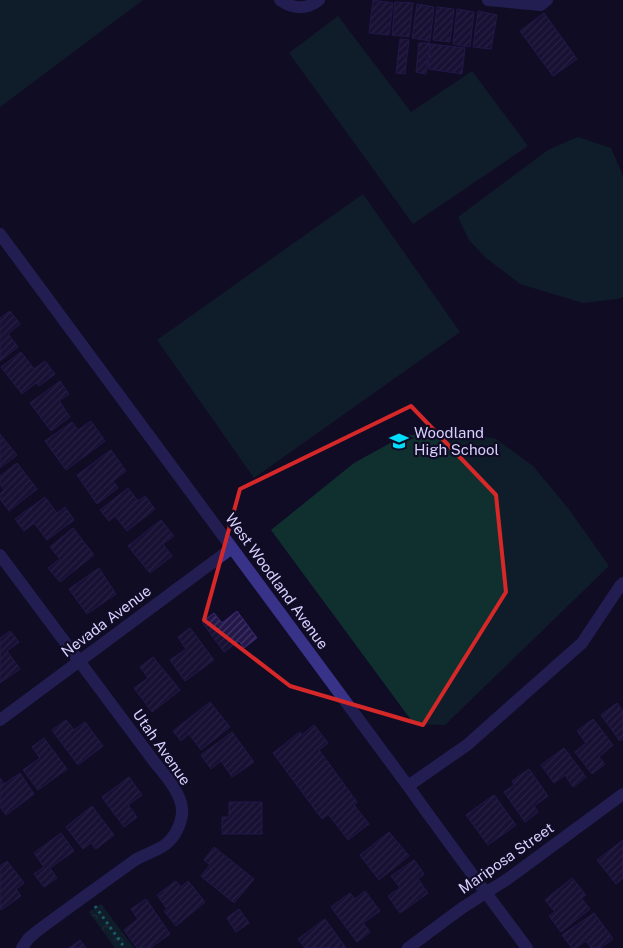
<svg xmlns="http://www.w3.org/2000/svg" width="623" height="948" font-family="'Public Sans',sans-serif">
	<defs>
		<pattern id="park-crowns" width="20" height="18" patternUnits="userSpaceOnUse" patternTransform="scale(1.25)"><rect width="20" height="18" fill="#0f302f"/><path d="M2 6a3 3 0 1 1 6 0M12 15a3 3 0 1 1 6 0" fill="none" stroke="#314d4e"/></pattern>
		<pattern id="building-hatch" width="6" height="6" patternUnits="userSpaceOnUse" patternTransform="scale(1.25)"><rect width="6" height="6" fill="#221748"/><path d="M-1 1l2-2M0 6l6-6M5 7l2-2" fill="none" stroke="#413863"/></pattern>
	</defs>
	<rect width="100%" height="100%" fill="#110c25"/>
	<path fill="url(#park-crowns)" d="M101,904L134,948H115L89,912Z"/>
	<path fill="#0f302f" d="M0,0H143L0,107Z
		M338,16L411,112L472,71L528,146L413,224L289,53Z
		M578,137L611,148L623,176V297L617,299L583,303L520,284L486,258L469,240L458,217L548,150Z
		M363,194L460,332L254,478L157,340Z
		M451,430L496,439L533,466L568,508L609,566L445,725L414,724L271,530L354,463L403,436Z"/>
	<path fill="url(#building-hatch)" stroke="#382676" d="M373,0L393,3L389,35L369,33Z
		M395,2L413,3L409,37L392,35Z
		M417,4L434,7L430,41L412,38Z
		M437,7L454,9L450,42L433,40Z
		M457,9L474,12L470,47L453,44Z
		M478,11L497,15L491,49L473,47Z
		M544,13L577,59L553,76L520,31Z
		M400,39L409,40L405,74L396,73Z
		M419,43H430L426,74L416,72Z
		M431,44L465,48L462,74L428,69Z
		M10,311L20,324L8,334L18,347L0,361V318Z
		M21,352L34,369L45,361L55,374L39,386L36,383L22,394L1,367Z
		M60,381L69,394L59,401L70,417L51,431L30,403Z
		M91,421L105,441L66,470L45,441L72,422L78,430Z
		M0,434L17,455L0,468Z
		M111,450L126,471L113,481L118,488L97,504L77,475Z
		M17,463L37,489L9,511L0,499V494L4,490L0,484V476Z
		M128,488L138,501L145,496L155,509L127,531L115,516L109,521L100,510Z
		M45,497L57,513L65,507L74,520L47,540L34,523L24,531L15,519Z
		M161,520L174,536L163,544L172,556L150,573L128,546Z
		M73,528L94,555L60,582L48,568L60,559L50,547Z
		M99,568L116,594L87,614L69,589Z
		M237,611L257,638L244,648L239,641L224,652L202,622L214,613L222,623Z
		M190,628L214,660L185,681L170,660L186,649L178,637Z
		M10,631L19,642L7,651L20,669L0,683V638Z
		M153,657L180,690L152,712L134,688L148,678L140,667Z
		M210,702L230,727L201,750L189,734L181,741L173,731Z
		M617,703L623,711V739L620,741L601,715Z
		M593,719L613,745L599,757L605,764L592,774L575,752L586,743L577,731Z
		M66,720L74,730L85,722L103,746L78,765L52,730Z
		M314,725L328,743L319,750L357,802L354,805L369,824L348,840L328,814L322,819L273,753L300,732L302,735Z
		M232,732L254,762L232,777L221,761L211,769L201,755Z
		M44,738L67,769L38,790L23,770L40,758L32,747Z
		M564,748L586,777L573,787L565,775L554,783L541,765Z
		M529,769L548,796L534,806L538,812L525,822L504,792L514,785L512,781Z
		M20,773L34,794L6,815L0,807V778L4,784Z
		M129,777L142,795L128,805L137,817L124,827L102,797Z
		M494,795L516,825L488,845L466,815Z
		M229,802H262V834H222V817H229Z
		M92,806L114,835L96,849L91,843L83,849L66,827Z
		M389,832L409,856L379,880L360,855Z
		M61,833L74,851L50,868L57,878L44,887L34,874L44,867L34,853Z
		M623,840V878L616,884L597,860Z
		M214,847L254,879L234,903L201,876L210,865L204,860Z
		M414,860L424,874L418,879L428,893L400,913L388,896L400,888L391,876Z
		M7,861L24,883L16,889L21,896L1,910L0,908V866Z
		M572,878L586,895L581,898L590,909L561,932L549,916L555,912L545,900Z
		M176,881L181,887L188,881L205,902L176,926L164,911L167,909L157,895Z
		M365,891L380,911L363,923L370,932L357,942L331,907L350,893L355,899Z
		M146,899L170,934L150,948H137L124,930L138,919L131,909Z
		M239,909L249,923L236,932L227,918Z
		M594,913L613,939L600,948H591L586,941L576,948H572L562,935Z
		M325,919L346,948H305L298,939Z
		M80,940L86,948H69Z"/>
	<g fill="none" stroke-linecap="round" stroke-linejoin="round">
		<path stroke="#23c0ba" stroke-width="3" stroke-dasharray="2.5 4" stroke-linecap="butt" d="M95,906L125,948"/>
		<path stroke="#383389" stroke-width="12" d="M280,0C293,9 307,10 319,0
			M488,0L541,5L547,0
			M0,234L408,786C447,841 487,894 527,948
			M0,555L156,764C167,777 184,797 182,814C181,825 174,838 166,844C157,851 145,854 135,860C102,884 68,908 36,932L28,939L22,948
			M0,720L232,548
			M408,786L467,745L582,643L620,586L623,583
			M408,948L462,908L509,878L623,794"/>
	</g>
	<path d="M0 0H623V948H0ZM411,406L496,495L506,592L423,725L290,686L204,620L240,489Z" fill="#110c25" fill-opacity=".55" fill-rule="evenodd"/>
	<path fill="none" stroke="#d62828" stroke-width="4" stroke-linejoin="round" d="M411,406L496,495L506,592L423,725L290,686L204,620L240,489Z"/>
	<defs>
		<g id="school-bare" transform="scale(1.5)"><path d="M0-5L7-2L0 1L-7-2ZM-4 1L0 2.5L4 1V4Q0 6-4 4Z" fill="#00ddfb" stroke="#110c25" stroke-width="2.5" paint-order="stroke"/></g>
	</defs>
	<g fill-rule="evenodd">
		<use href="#school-bare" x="399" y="441"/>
	</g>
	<g text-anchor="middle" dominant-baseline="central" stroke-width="4.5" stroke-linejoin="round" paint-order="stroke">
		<g font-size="15" fill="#d7d0ff" stroke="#110c25" text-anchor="start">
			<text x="414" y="432">Woodland<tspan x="414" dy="17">High School</tspan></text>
		</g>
		<g font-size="15" fill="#d7d0ff" stroke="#110c25">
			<text transform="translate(277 581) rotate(54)">West Woodland Avenue</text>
			<text transform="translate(106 621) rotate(-37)">Nevada Avenue</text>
			<text transform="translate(162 747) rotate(55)">Utah Avenue</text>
			<text transform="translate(506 858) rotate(-35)">Mariposa Street</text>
		</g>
	</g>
</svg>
